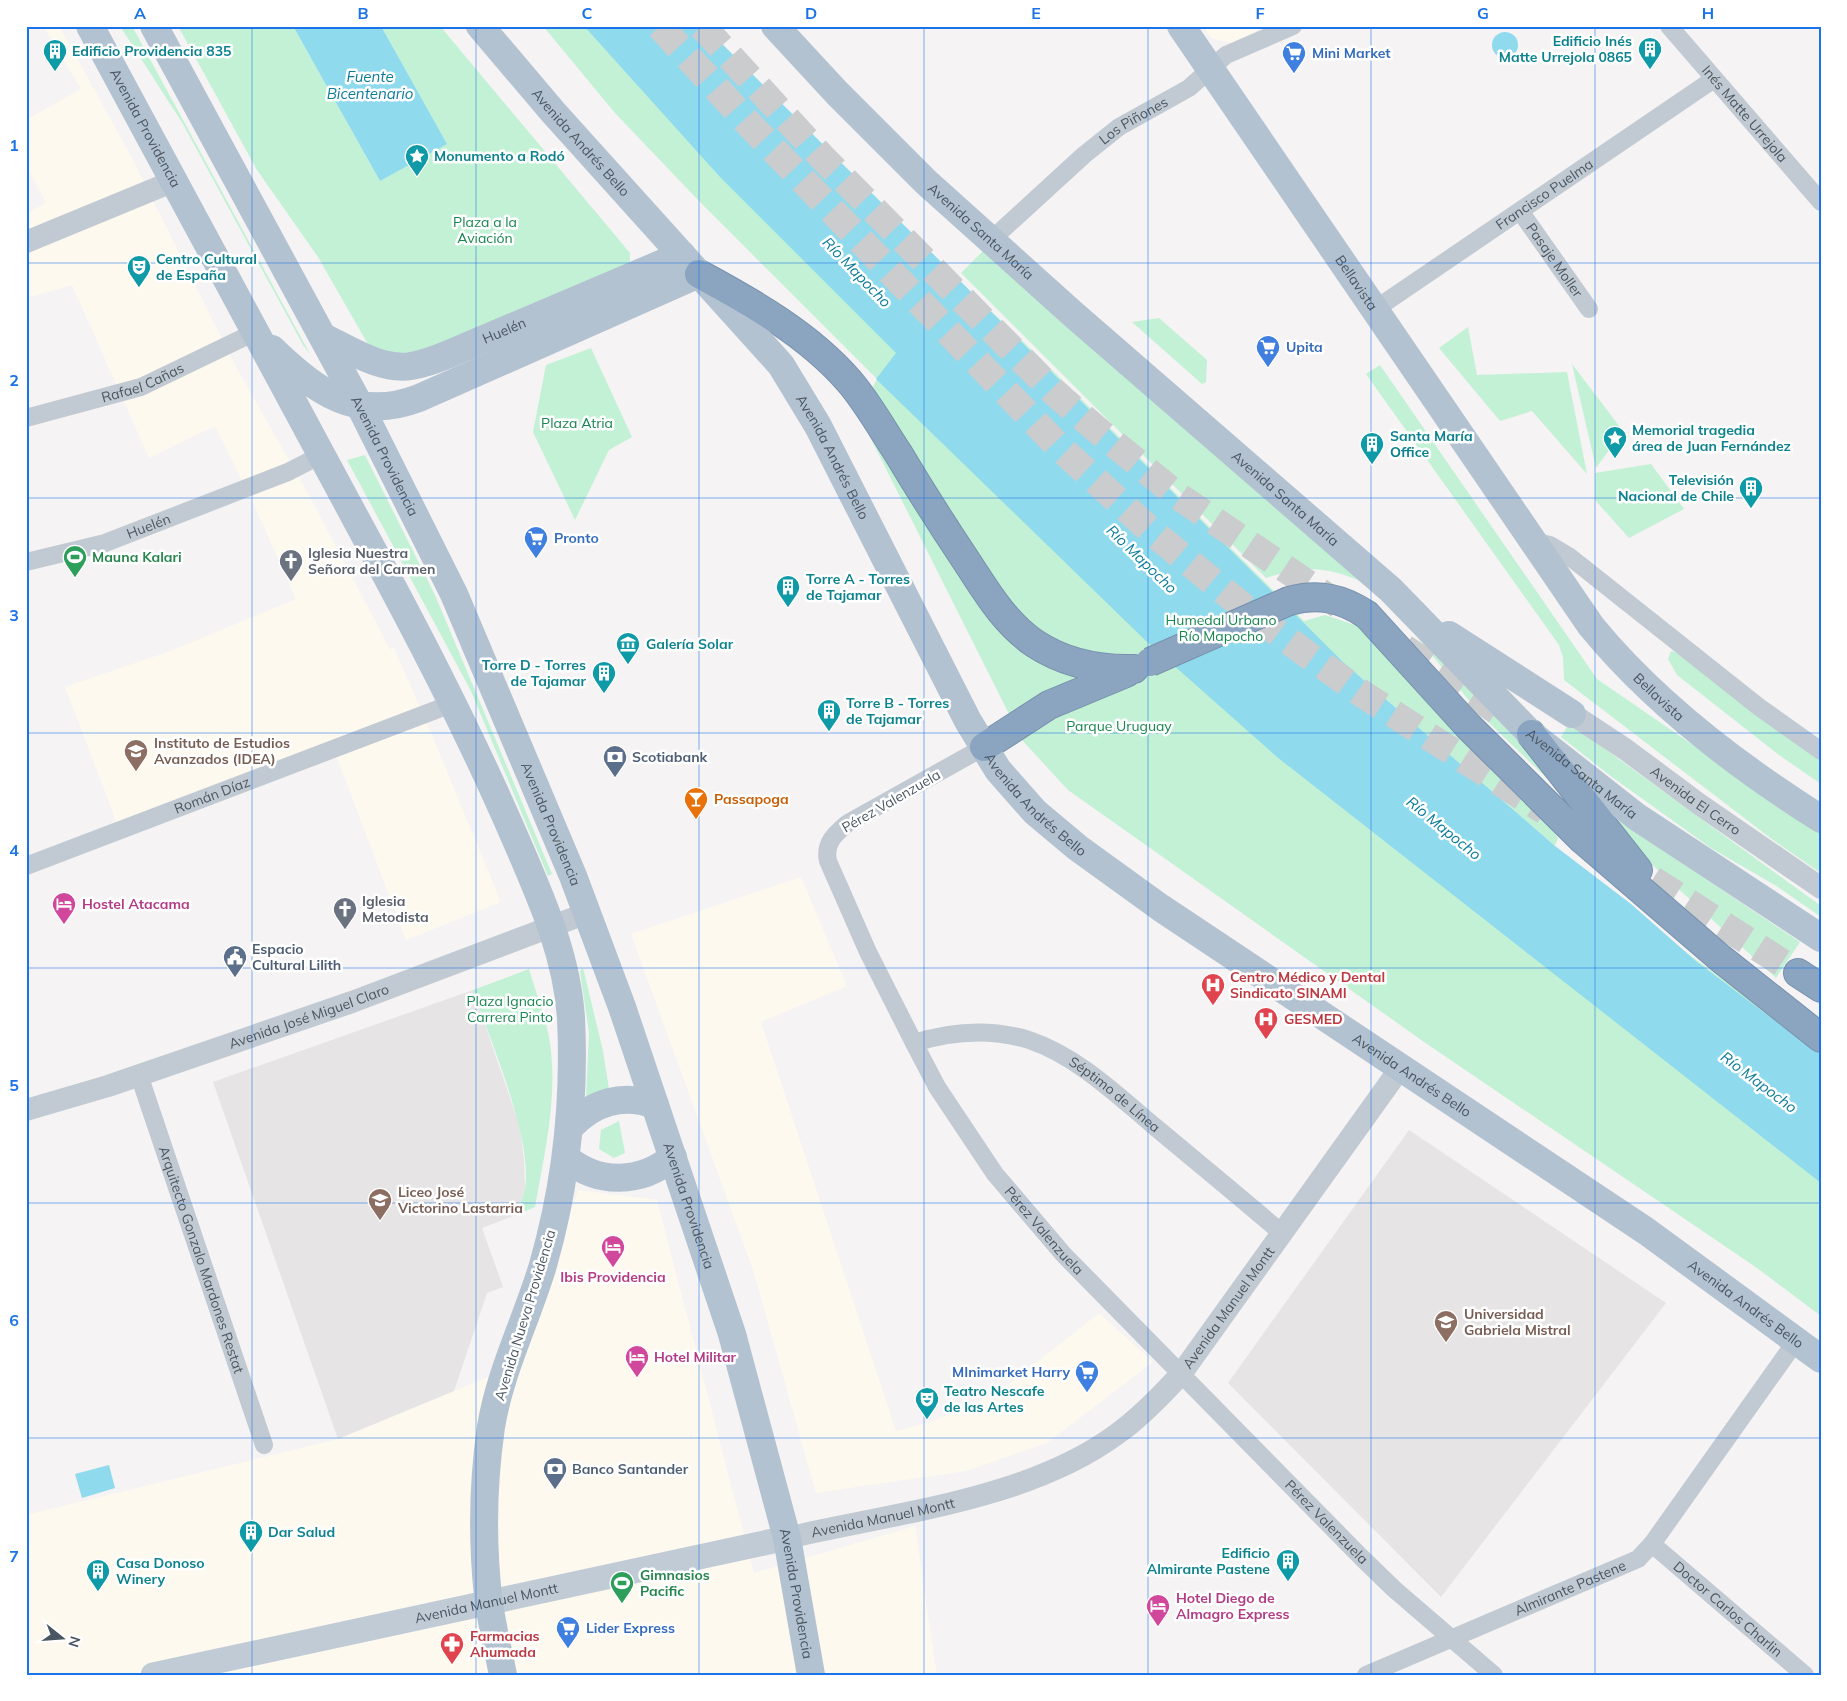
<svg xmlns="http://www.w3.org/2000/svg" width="1847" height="1701" font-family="Mulish,sans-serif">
	<rect width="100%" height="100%" fill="#f5f3f3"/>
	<path fill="#fdf9ef" d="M43,26H59L67,40L132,158L235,365L309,495L390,649L394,648L432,735L501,902L406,940L334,750L120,831L65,687L173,650L296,599L255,507L215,426L149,458L72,285L26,298V214L46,203L26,165V120L81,89Z
		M1203,26H1266L1232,43L1211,38Z
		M801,877L847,986L761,1022L896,1431L933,1421L998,1393L1099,1313L1153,1362L1047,1443L966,1471L816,1493L753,1270L631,934Z
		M578,1190L657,1200L754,1573L915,1526L937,1675H26V1515L338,1439L522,1363Z"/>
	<path fill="#e6e4e5" d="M473,990L520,1127L524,1160L525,1189L516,1215L482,1228L503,1287L487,1293L454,1391L338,1439L213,1082Z
		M1409,1130L1666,1303L1441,1597L1228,1383Z"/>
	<path fill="#c3f1d5" d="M120,26H132L310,354L303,345L183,124Z
		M178,26H293L380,181L446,143L381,26H440L630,253V265L411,360L369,346L318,257L257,170Z
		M543,26H705L852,178L1034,352L1304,621L1325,615L1358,626L1535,804L1558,838L1555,846L1358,675L1498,815L1821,1051V1316L1757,1268L1427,1044L1068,790L1022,740L859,415L877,379L698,200L615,113Z
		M983,251L1370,585C1329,567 1309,564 1266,578L961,273Z
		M1159,318L1207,360L1206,382L1202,384L1132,322Z
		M1468,327L1477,375L1567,372L1587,474L1532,411L1500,421L1439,348Z
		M591,348L632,437L609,450L575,520L533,432L546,365Z
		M1572,364L1623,431L1596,468Z
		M1380,365L1597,679L1821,833V873L1773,840L1564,680L1563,657L1559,645L1366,374Z
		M365,455L435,595L552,874L548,876L471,691L347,460Z
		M1651,464L1684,509L1629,538L1595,500V473Z
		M1399,615L1492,710L1557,788L1481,715Z
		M1671,651L1684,655L1821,759V784L1779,755L1677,675L1668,659Z
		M1568,725L1583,733L1821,906V917L1778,887L1711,848L1612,777L1561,737Z
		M1613,817L1800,942L1776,978L1648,861Z
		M583,968L603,1051L609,1089L586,1100L589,1032L580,971Z
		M529,969C535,990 543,1011 548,1032C560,1089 545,1150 535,1207L516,1215C519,1206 523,1197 525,1189C533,1137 490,1041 473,990Z
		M619,1121L625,1153L614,1158L599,1149L601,1130Z"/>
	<path fill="#90daee" d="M293,26H381L447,144L380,181Z
		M584,26H704L1343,662L1555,846L1631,904L1697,962L1782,1026L1821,1052V1183L1277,757L1145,640L876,379L896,353L720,177Z
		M1492 45a13 13 0 1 1 26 0a13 13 0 1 1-26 0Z
		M109,1465L115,1488L82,1498L75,1474Z"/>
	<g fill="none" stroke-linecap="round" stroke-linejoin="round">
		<path stroke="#caccce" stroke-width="28" stroke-dasharray="28 14" stroke-linecap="butt" d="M660,26L749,124L1058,446L1151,531L1252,614L1308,655L1364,695L1545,811
			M702,26L821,156L1054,392L1095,428L1178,496L1339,605
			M1404,648L1505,716
			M1617,857L1798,973"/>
		<g stroke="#7690ad" stroke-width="30">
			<path id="motorway" d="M699,274C753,303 809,335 849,381C868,403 882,429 898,453C920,490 943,526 967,562C986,591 1004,622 1034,643C1064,663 1098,670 1134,669
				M1289,601C1318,593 1342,598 1367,615L1468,726L1583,840L1720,958L1821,1038
				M1531,734L1638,870
				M984,747L1049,705L1126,673
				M1798,973L1821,988"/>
		</g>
		<g stroke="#c1cad2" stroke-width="18">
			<path id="s1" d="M1669,26L1821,202"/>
			<path id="s2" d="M1520,211L1589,309"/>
			<path id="s3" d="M990,241L1084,155L1119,127L1189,88L1226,55L1293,26"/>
			<path id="s4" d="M1374,310L1714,79"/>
			<path id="s5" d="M26,418L141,387L255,332"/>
			<path d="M1532,541L1550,545L1570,557L1759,707L1821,751"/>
			<path id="s6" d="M26,562L105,543L288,472L321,455"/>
			<path id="s7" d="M984,747L848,823C835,834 824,843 828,861L868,952L914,1043L937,1087L995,1174L1064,1255L1361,1557L1394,1589L1494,1675"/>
			<path id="s8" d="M26,866L454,703"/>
			<path id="s9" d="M914,1043C952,1031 990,1028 1029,1040C1077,1056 1117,1095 1154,1126C1197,1162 1241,1198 1283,1234"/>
			<path id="s10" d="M139,1075L264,1445"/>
			<path id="s11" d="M1652,1544L1805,1675"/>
			<path id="s12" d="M1366,1675L1638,1559L1652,1544L1796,1341"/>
		</g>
		<g stroke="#c1cad2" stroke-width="22">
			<path d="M26,242L174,181"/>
			<path id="s13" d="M1572,714L1625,749L1699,804L1821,888"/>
			<path id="s14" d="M26,1110L108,1086L352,1002L587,913"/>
			<path id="s15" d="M787,1538C893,1513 1028,1500 1117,1434C1141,1417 1161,1396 1181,1374L1401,1067"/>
		</g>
		<path stroke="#c1cbd6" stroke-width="25" id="s16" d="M153,1675L787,1538"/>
		<g stroke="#b3c2d1" stroke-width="28">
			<path id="s17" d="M90,26C180,191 268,356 357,521C414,626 469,731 516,840C541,898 567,955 571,1018C575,1102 566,1185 543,1265C527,1319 500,1371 491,1427C483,1482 482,1540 488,1596C491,1622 498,1649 503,1675"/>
			<path id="s18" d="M154,26L360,406L454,594L573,876L622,1007L732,1334L787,1538L811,1675"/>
			<path id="s19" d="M480,26L553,112L781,365L818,426L968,721L998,770L1035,812L1078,848L1161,908L1646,1231L1821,1359"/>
			<path id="s20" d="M775,26L837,93L926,182L1074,315L1391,590L1531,734L1637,817L1821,938"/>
			<path id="s21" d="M1181,26L1591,626C1654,703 1737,766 1821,819"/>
			<path id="s22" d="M323,337C349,349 381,371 411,366C424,364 437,359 449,354L682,255"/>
			<path d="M272,349C316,392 357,422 419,398L699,274"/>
			<path d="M1449,635L1572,714"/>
			<path d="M570,1127C593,1102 623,1093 655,1105"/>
			<path d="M566,1158C598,1185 641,1184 673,1157"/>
		</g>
		<use href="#motorway" stroke="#8ba5c1" stroke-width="28"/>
		<g stroke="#7690ad" stroke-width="30" stroke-linecap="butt">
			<path id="motorway-bridge" d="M1150,662L1289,601"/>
		</g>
		<use href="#motorway-bridge" stroke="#8ba5c1" stroke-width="28"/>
	</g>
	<path fill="none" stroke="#1a73e8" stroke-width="1" stroke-opacity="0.55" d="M252,26V1675M476,26V1675M699,26V1675M924,26V1675M1148,26V1675M1371,26V1675M1595,26V1675M26,263H1821M26,498H1821M26,733H1821M26,968H1821M26,1203H1821M26,1438H1821"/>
	<defs>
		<g id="building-pin" transform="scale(1.25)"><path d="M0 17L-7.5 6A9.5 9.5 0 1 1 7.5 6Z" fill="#0f9aa8" stroke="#fff"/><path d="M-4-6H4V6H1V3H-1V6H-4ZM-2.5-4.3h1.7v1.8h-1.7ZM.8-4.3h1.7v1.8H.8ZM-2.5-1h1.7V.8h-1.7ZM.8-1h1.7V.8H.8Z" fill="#fff"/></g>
		<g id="supermarket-pin" transform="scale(1.25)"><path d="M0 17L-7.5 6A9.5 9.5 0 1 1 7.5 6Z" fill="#3f7fe0" stroke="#fff"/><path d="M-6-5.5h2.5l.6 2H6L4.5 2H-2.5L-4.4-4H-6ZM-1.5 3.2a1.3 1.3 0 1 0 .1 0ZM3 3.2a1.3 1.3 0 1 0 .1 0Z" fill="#fff"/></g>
		<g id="sight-pin" transform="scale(1.25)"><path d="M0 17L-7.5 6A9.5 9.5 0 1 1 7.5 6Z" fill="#0f9aa8" stroke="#fff"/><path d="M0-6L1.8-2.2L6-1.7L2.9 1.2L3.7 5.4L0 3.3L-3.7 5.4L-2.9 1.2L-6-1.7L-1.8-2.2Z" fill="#fff"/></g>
		<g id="theatre-pin" transform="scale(1.25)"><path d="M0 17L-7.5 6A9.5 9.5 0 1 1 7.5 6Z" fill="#0f9aa8" stroke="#fff"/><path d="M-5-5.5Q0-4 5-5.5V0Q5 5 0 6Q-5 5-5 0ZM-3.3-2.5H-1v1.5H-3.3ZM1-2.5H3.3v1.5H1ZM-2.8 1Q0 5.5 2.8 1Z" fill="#fff"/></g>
		<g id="stadium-pin" transform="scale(1.25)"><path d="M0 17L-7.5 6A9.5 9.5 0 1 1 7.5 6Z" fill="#2e9e5b" stroke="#fff"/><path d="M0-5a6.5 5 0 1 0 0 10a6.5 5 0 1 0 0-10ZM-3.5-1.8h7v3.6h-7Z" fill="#fff"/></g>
		<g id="church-pin" transform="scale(1.25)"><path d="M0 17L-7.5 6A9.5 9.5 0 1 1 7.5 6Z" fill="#6b7280" stroke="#fff"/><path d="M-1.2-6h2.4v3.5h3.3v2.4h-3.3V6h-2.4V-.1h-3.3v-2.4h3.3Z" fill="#fff"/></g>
		<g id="museum-pin" transform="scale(1.25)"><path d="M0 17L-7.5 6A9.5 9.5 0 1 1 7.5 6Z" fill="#0f9aa8" stroke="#fff"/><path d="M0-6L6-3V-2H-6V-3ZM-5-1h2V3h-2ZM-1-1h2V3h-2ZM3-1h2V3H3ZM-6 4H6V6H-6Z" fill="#fff"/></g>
		<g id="school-pin" transform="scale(1.25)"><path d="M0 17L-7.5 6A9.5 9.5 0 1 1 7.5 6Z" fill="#8d6e63" stroke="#fff"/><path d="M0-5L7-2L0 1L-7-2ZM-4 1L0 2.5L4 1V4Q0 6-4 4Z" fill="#fff"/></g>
		<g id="bank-pin" transform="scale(1.25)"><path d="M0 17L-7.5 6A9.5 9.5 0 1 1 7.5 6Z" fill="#5c6f8a" stroke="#fff"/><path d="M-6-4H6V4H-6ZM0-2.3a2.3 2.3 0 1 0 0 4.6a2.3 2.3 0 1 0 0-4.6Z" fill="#fff"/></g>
		<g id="bar-pin" transform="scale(1.25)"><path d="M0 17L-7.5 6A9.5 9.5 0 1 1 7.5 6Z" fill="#e8710a" stroke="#fff"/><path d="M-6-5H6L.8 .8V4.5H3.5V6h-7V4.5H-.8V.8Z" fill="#fff"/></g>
		<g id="hotel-pin" transform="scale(1.25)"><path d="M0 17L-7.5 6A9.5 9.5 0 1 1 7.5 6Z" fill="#d1479c" stroke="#fff"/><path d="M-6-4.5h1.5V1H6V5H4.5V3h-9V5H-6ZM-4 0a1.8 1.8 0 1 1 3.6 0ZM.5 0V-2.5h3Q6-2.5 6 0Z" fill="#fff"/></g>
		<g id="civic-pin" transform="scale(1.25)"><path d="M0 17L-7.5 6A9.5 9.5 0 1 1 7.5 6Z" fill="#5c6f8a" stroke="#fff"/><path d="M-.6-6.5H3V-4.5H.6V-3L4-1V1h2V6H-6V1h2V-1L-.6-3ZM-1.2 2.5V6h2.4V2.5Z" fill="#fff"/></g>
		<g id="hospital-pin" transform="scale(1.25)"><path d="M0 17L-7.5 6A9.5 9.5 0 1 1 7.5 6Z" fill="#e0444e" stroke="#fff"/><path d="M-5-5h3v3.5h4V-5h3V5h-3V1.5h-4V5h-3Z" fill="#fff"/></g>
		<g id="university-pin" transform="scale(1.25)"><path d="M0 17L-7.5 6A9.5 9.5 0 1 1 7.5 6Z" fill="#8d6e63" stroke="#fff"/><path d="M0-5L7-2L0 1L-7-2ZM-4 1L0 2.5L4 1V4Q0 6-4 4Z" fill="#fff"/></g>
		<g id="pharmacy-pin" transform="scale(1.25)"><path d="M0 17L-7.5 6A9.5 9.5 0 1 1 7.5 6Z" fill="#e0444e" stroke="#fff"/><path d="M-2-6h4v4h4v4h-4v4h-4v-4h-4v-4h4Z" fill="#fff"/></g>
	</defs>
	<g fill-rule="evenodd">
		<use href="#building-pin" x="1650" y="49"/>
		<use href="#building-pin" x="55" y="51"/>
		<use href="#supermarket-pin" x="1294" y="53"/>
		<use href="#sight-pin" x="417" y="156"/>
		<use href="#theatre-pin" x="139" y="267"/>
		<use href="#supermarket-pin" x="1268" y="347"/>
		<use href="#sight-pin" x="1615" y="438"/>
		<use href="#building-pin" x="1372" y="444"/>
		<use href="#building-pin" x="1751" y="488"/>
		<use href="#supermarket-pin" x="536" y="538"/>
		<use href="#stadium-pin" x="75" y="557"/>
		<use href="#church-pin" x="291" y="561"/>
		<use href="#building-pin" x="788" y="587"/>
		<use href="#museum-pin" x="628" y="644"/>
		<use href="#building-pin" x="604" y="673"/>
		<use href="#building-pin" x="829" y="711"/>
		<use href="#school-pin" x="136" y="751"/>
		<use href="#bank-pin" x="615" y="757"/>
		<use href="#bar-pin" x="696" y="799"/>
		<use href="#hotel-pin" x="64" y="904"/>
		<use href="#church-pin" x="345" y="909"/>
		<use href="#civic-pin" x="235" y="957"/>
		<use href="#hospital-pin" x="1213" y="985"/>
		<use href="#hospital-pin" x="1266" y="1019"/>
		<use href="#school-pin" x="380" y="1200"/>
		<use href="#hotel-pin" x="613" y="1247"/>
		<use href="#university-pin" x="1446" y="1322"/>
		<use href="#hotel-pin" x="637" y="1357"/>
		<use href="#supermarket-pin" x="1087" y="1372"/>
		<use href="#theatre-pin" x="927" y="1399"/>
		<use href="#bank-pin" x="555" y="1469"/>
		<use href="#building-pin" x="251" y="1532"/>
		<use href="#building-pin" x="1288" y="1561"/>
		<use href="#building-pin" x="98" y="1571"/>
		<use href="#stadium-pin" x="622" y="1583"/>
		<use href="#hotel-pin" x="1158" y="1606"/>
		<use href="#supermarket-pin" x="568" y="1628"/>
		<use href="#pharmacy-pin" x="452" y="1644"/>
	</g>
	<g text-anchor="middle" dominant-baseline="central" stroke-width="5" stroke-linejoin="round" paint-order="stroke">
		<g font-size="14" font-weight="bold" fill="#0d838f" stroke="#fff" text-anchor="start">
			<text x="1632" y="41" text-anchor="end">Edificio Inés<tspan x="1632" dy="16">Matte Urrejola 0865</tspan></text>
			<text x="72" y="51">Edificio Providencia 835</text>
			<text x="434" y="156">Monumento a Rodó</text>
			<text x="156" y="259">Centro Cultural<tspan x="156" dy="16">de España</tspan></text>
			<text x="1632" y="430">Memorial tragedia<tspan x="1632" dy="16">área de Juan Fernández</tspan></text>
			<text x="1390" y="436">Santa María<tspan x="1390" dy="16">Office</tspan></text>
			<text x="1734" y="480" text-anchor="end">Televisión<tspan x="1734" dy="16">Nacional de Chile</tspan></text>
			<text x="806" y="579">Torre A - Torres<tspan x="806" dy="16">de Tajamar</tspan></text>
			<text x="646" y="644">Galería Solar</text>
			<text x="586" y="665" text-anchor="end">Torre D - Torres<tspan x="586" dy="16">de Tajamar</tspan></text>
			<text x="846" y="703">Torre B - Torres<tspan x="846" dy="16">de Tajamar</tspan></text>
			<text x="944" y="1391">Teatro Nescafe<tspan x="944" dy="16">de las Artes</tspan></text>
			<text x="268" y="1532">Dar Salud</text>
			<text x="1270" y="1553" text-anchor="end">Edificio<tspan x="1270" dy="16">Almirante Pastene</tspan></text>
			<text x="116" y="1563">Casa Donoso<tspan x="116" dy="16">Winery</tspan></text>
		</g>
		<g font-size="14" font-weight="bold" fill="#366cbe" stroke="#fff" text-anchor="start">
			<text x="1312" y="53">Mini Market</text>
			<text x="1286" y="347">Upita</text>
			<text x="554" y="538">Pronto</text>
			<text x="1070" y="1372" text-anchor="end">MInimarket Harry</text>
			<text x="586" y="1628">Lider Express</text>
		</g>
		<g font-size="14" fill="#4a5661" stroke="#fff">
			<text stroke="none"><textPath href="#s1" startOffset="116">Inés Matte Urrejola</textPath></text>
			<text stroke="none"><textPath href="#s3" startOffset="188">Los Piñones</textPath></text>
			<text stroke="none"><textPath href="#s17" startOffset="116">Avenida Providencia</textPath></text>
			<text stroke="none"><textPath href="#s19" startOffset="154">Avenida Andrés Bello</textPath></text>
			<text stroke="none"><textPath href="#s4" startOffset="206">Francisco Puelma</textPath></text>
			<text stroke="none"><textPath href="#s20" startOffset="291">Avenida Santa María</textPath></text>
			<text stroke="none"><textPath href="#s2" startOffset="60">Pasaje Moller</textPath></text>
			<text stroke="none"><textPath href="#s21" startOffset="311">Bellavista</textPath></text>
			<text stroke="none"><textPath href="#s22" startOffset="194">Huelén</textPath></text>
			<text stroke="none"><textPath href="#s5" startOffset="122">Rafael Cañas</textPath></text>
			<text stroke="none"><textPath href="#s18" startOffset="488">Avenida Providencia</textPath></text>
			<text stroke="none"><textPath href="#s19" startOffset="559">Avenida Andrés Bello</textPath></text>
			<text stroke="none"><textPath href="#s20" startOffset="696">Avenida Santa María</textPath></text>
			<text stroke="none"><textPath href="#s6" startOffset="128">Huelén</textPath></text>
			<text stroke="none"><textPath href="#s21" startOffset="825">Bellavista</textPath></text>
			<text stroke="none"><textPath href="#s20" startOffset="1101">Avenida Santa María</textPath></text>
			<text stroke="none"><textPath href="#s8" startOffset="199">Román Díaz</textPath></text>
			<text stroke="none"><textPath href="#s13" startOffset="151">Avenida El Cerro</textPath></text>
			<text transform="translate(891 801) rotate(-30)">Pérez Valenzuela</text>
			<text stroke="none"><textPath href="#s19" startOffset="964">Avenida Andrés Bello</textPath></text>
			<text stroke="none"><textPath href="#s18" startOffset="892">Avenida Providencia</textPath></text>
			<text stroke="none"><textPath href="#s14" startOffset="298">Avenida José Miguel Claro</textPath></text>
			<text stroke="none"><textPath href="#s19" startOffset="1429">Avenida Andrés Bello</textPath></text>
			<text stroke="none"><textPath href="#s9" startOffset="219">Séptimo de Línea</textPath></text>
			<text stroke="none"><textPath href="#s18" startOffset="1298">Avenida Providencia</textPath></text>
			<text stroke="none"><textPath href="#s7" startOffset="632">Pérez Valenzuela</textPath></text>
			<text stroke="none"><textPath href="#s10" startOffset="195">Arquitecto Gonzalo Mardones Restat</textPath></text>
			<text stroke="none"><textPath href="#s19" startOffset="1834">Avenida Andrés Bello</textPath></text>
			<text stroke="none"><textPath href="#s15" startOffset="518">Avenida Manuel Montt</textPath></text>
			<text transform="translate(525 1315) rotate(-73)">Avenida Nueva Providencia</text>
			<text stroke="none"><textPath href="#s15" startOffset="98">Avenida Manuel Montt</textPath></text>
			<text stroke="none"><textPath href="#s7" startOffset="1038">Pérez Valenzuela</textPath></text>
			<text stroke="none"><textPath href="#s12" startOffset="222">Almirante Pastene</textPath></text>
			<text stroke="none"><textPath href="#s18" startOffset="1701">Avenida Providencia</textPath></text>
			<text stroke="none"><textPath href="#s16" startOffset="341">Avenida Manuel Montt</textPath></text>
			<text stroke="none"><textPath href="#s11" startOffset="100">Doctor Carlos Charlin</textPath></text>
		</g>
		<g font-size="14" fill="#17864f" stroke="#fff">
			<text x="485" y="222">Plaza a la<tspan x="485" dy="16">Aviación</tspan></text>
			<text x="577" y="423">Plaza Atria</text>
			<text x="1221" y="620">Humedal Urbano<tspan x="1221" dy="16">Río Mapocho</tspan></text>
			<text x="1119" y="726">Parque Uruguay</text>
			<text x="510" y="1001">Plaza Ignacio<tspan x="510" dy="16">Carrera Pinto</tspan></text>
		</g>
		<g font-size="14" font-weight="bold" fill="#5b616d" stroke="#fff" text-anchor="start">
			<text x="308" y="553">Iglesia Nuestra<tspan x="308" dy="16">Señora del Carmen</tspan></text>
			<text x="362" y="901">Iglesia<tspan x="362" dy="16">Metodista</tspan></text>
		</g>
		<g font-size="14" font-weight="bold" fill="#27864d" stroke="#fff" text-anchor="start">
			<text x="92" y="557">Mauna Kalari</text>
			<text x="640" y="1575">Gimnasios<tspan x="640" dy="16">Pacific</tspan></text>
		</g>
		<g font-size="14" font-weight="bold" fill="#785e54" stroke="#fff" text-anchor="start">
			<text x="154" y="743">Instituto de Estudios<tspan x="154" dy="16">Avanzados (IDEA)</tspan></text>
			<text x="398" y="1192">Liceo José<tspan x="398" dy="16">Victorino Lastarria</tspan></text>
			<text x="1464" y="1314">Universidad<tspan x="1464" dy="16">Gabriela Mistral</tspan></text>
		</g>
		<g font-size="14" font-weight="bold" fill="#4e5e75" stroke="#fff" text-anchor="start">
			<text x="632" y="757">Scotiabank</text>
			<text x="252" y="949">Espacio<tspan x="252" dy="16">Cultural Lilith</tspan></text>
			<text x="572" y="1469">Banco Santander</text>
		</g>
		<g font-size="14" font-weight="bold" fill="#c56008" stroke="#fff" text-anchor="start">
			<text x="714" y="799">Passapoga</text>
		</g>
		<g font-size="14" font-weight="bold" fill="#b23c85" stroke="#fff" text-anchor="start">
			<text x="82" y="904">Hostel Atacama</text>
			<text x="613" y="1277" text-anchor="middle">Ibis Providencia</text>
			<text x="654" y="1357">Hotel Militar</text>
			<text x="1176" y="1598">Hotel Diego de<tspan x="1176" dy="16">Almagro Express</tspan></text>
		</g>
		<g font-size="14" font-weight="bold" fill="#be3a42" stroke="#fff" text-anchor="start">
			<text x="1230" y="977">Centro Médico y Dental<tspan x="1230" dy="16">Sindicato SINAMI</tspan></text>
			<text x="1284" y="1019">GESMED</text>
			<text x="470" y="1636">Farmacias<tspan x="470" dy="16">Ahumada</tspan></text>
		</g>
		<g font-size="15" font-style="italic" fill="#0c7c9b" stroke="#fff">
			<text x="370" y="76">Fuente<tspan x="370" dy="17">Bicentenario</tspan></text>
			<text transform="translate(857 272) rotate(46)">Río Mapocho</text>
			<text transform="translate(1142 559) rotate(44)">Río Mapocho</text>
			<text transform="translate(1444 828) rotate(39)">Río Mapocho</text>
			<text transform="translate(1759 1082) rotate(37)">Río Mapocho</text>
		</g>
	</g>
	<rect width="1847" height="1701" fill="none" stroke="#ffffff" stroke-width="55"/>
	<g transform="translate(62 1638) rotate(107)" stroke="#ffffff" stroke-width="4" paint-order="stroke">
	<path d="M0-4L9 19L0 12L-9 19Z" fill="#4a5661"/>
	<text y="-8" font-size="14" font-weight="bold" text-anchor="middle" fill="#4a5661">N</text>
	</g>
	<rect x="28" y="28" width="1792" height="1646" fill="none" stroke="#1a73e8" stroke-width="2"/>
	<g font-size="16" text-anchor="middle" font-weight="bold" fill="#1a73e8">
		<text x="140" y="19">A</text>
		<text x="363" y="19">B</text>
		<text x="587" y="19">C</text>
		<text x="811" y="19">D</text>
		<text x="1036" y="19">E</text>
		<text x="1260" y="19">F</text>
		<text x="1483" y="19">G</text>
		<text x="1708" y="19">H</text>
		<text x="14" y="151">1</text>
		<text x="14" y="386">2</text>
		<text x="14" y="621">3</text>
		<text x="14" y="856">4</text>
		<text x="14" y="1091">5</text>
		<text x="14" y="1326">6</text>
		<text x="14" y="1562">7</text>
	</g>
</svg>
